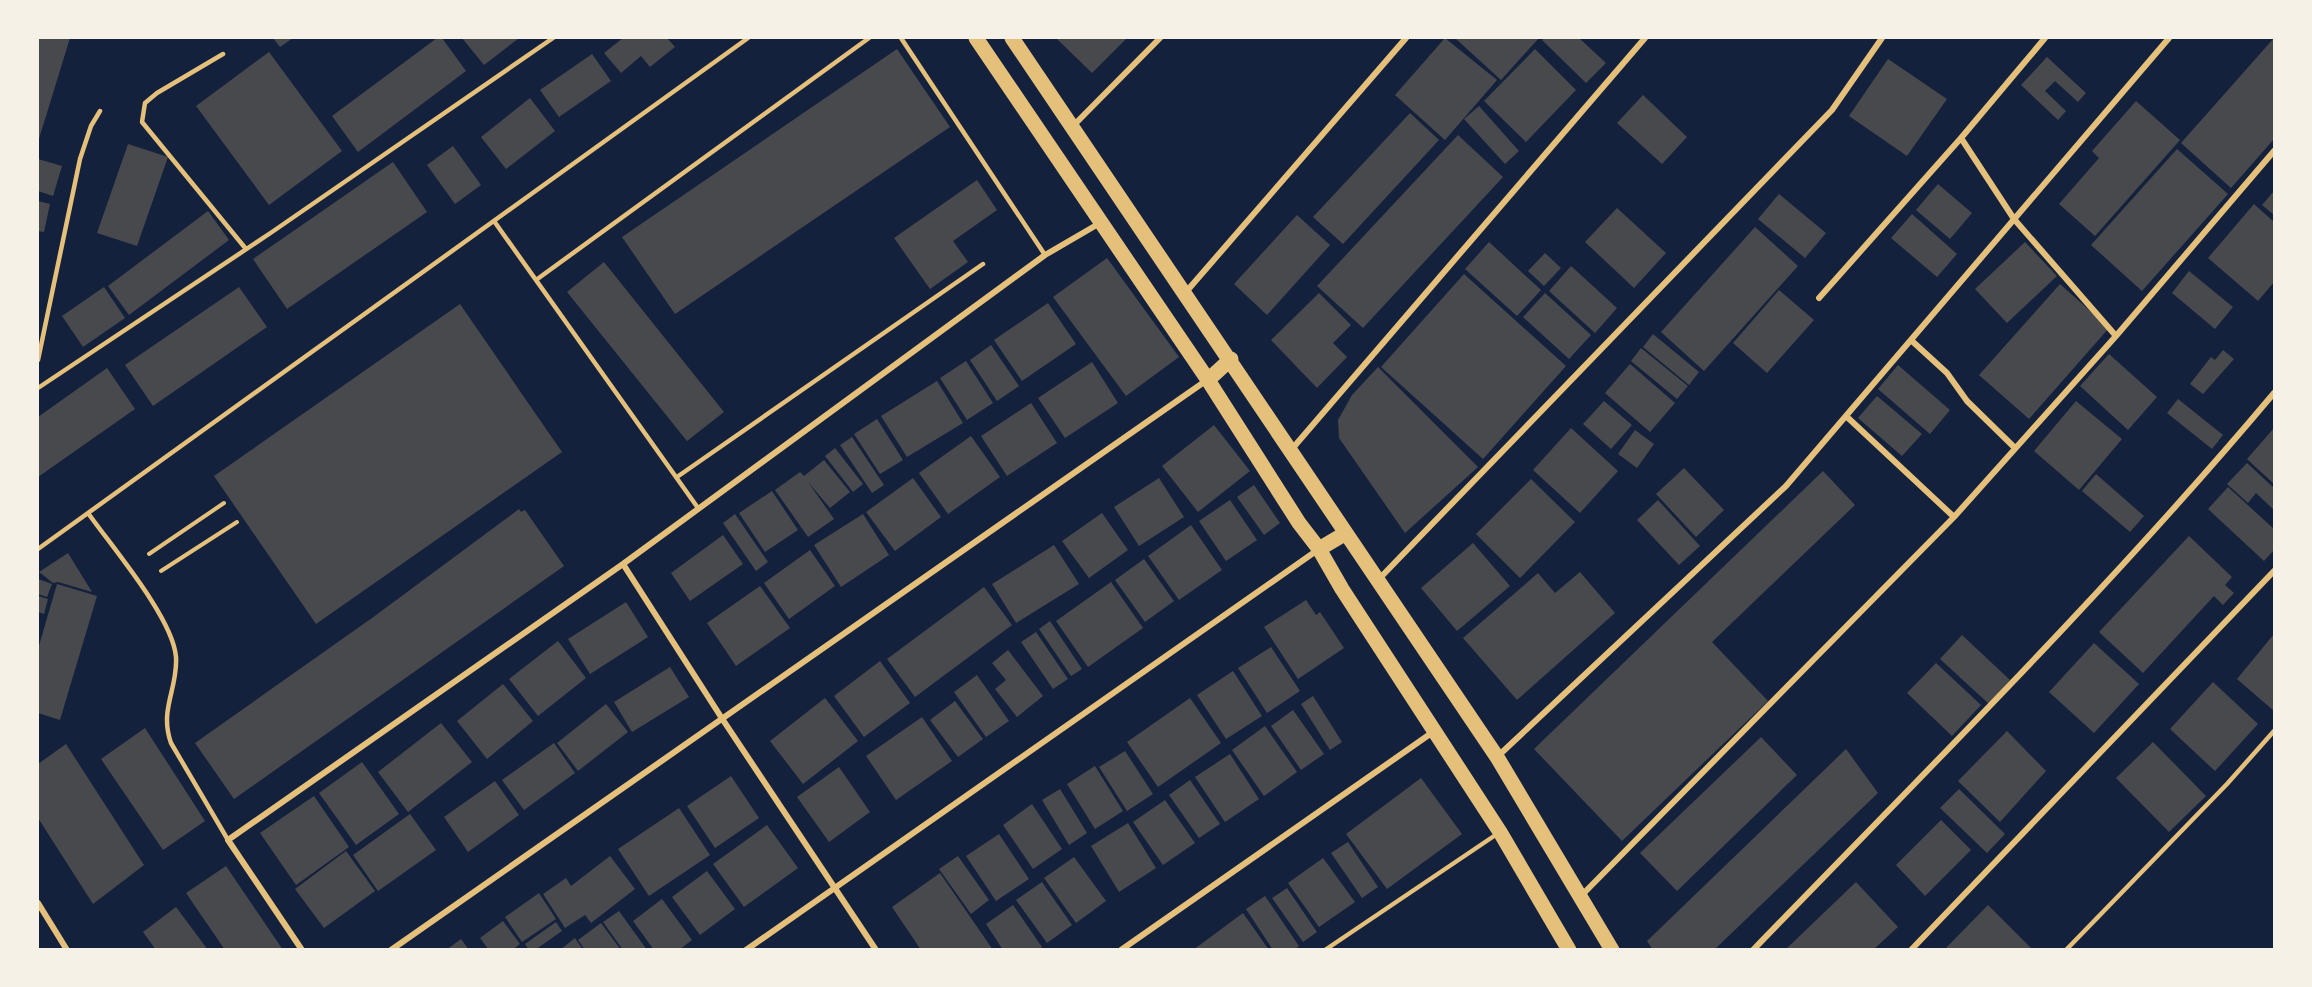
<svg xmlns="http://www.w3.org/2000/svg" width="2312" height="987" font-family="'Playfair Display',serif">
	<rect width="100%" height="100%" fill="#14213d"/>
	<path fill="#48494c" d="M38,38H70L38,142Z
		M273,38H293L280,47Z
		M437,38H442L466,71L358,152L332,116Z
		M462,38H519L484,65Z
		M623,38H667L675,47L650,67L641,56L621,73L604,53Z
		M1056,38H1127L1092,73Z
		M1445,38L1497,80L1445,140L1395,95Z
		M1455,38H1539L1501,80Z
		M1545,38H1579L1606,63L1586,83L1542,40Z
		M2274,38V139L2231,188L2181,143Z
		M897,49L950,127L675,314L622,237Z
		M1535,49L1576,90L1526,142L1484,101Z
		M269,52L342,151L269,205L196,106Z
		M592,54L611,81L559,117L540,90Z
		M2047,57L2086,93L2078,102L2055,81L2045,91L2066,111L2058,120L2021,85Z
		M1888,59L1947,99L1907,156L1849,116Z
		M1643,95L1687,137L1662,164L1617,123Z
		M530,98L555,131L506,169L481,137Z
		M2136,101L2180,140L2095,236L2059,204L2099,158L2092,151Z
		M1479,106L1519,151L1505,164L1464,119Z
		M1410,113L1439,140L1343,244L1313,217Z
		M1458,135L1503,177L1363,328L1317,286Z
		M128,144L168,157L137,246L97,233Z
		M453,146L481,185L455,204L427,165Z
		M2177,149L2228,194L2142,291L2091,245Z
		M38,159L62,166L53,196L38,191Z
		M393,162L427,212L287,309L253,259Z
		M977,180L997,210L953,241L968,262L930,289L894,238Z
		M1938,184L1972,213L1950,239L1916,210Z
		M2274,191V215L2262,205Z
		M1779,194L1826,233L1805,258L1758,219Z
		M38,201L50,204L44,232L38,231Z
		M2254,204L2274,222V282L2258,301L2208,258Z
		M1617,208L1666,253L1634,288L1585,242Z
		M208,211L229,240L129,315L108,286Z
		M1912,214L1957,254L1937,277L1891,238Z
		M1297,215L1330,245L1267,315L1234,284Z
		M1755,227L1798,266L1704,371L1661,332Z
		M1489,242L1541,290L1517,316L1465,269Z
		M2025,242L2057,276L2007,323L1975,289Z
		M1545,253L1561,268L1544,286L1528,271Z
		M1107,258L1179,357L1126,396L1053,297Z
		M604,262L724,412L687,441L567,292Z
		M1571,266L1617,308L1595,333L1549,291Z
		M2189,271L2233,307L2215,329L2172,293Z
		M1464,274L1566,366L1483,459L1381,367Z
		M2060,284L2109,328L2029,419L1979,375Z
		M104,287L125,318L83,347L62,316Z
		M239,287L267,327L153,406L125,365Z
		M1779,290L1814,320L1767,373L1733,343Z
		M1319,293L1351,325L1333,343L1347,357L1317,388L1271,340Z
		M1545,293L1591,335L1569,359L1523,317Z
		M1048,303L1076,344L1022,381L994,340Z
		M460,304L562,452L316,624L214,476Z
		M1653,334L1699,372L1689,385L1643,347Z
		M991,345L1019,386L997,401L970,360Z
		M1641,348L1688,386L1677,399L1631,361Z
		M2223,350L2234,359L2203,394L2190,384L2211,357L2215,360Z
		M2109,354L2157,397L2128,430L2080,386Z
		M966,361L993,403L967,420L940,378Z
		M1092,362L1118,403L1065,438L1038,398Z
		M1630,364L1675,403L1650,432L1605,393Z
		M1898,365L1950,410L1930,434L1878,389Z
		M1378,367L1478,467L1405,533L1339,438L1338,420L1352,395Z
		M107,368L135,409L38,477V417Z
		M937,381L963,423L907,457L881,416Z
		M1877,396L1922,434L1902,456L1858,418Z
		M2178,399L2223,435L2212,449L2167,413Z
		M1604,401L1632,425L1611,449L1583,424Z
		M2076,401L2122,439L2079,490L2034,451Z
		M1031,403L1057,443L1007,476L981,436Z
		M877,419L903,460L880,474L854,434Z
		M1214,425L1250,471L1198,512L1162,466Z
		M1571,428L1618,471L1580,513L1533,470Z
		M2274,428V484L2247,459Z
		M1635,430L1654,444L1637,468L1618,454Z
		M971,436L1000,477L948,514L919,473Z
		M852,437L884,485L872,493L840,445Z
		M835,448L863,484L853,492L825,456Z
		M824,460L850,492L830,508L808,482L834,519L808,537L775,490L800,472L804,476Z
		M2247,463L2274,488V510L2256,493L2248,503L2227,484Z
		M1684,468L1724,510L1696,537L1656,494Z
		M1823,471L1855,505L1712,642L1768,701L1622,841L1534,749Z
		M2096,474L2144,516L2130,532L2082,491Z
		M913,478L941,517L895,551L866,512Z
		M1159,478L1184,517L1139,546L1114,507Z
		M1531,479L1575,522L1520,578L1476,534Z
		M1254,485L1280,523L1264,535L1237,497Z
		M2228,487L2274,529V550L2264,561L2208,509Z
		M772,491L798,530L765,552L739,513Z
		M1230,500L1257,540L1226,561L1199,521Z
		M1658,500L1700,546L1679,565L1637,520Z
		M519,509L521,512L525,510L564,566L234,799L195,743L372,618Z
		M1102,513L1128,550L1089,578L1062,541Z
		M735,514L768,562L756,571L723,523Z
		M863,514L889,555L841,587L814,545Z
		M1191,525L1222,570L1179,600L1148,556Z
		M723,535L743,564L690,601L671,573Z
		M2189,536L2232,577L2225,585L2234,593L2223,605L2214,596L2143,673L2099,632Z
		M1473,543L1510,586L1457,631L1421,588Z
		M1054,545L1079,584L1016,623L992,584Z
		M810,550L835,586L789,619L764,583Z
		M68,553L92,592L58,582L53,583L39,572Z
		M1144,559L1174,601L1145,622L1115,580Z
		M1580,572L1615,613L1517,700L1463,638L1538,573L1555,593Z
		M38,579L52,584L47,597L38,594Z
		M1111,582L1143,628L1088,667L1056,621Z
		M57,584L97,596L60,720L38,713V649Z
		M760,586L790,628L736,666L707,623Z
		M984,587L1012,625L915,697L887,659Z
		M38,596L48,599L44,614L38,612Z
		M1306,600L1316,615L1320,612L1344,648L1298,679L1264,627Z
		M626,602L648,637L590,674L568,639Z
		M1050,621L1082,669L1071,676L1039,629Z
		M1036,632L1068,679L1053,689L1021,642Z
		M2274,634V711L2237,679Z
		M1962,635L2010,680L1989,704L1940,659Z
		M558,641L586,678L538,716L509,679Z
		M2094,643L2139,684L2094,733L2049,692Z
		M1271,647L1300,691L1267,713L1238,668Z
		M1008,650L1043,696L1017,717L995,689L1006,680L992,663Z
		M880,661L910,703L864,737L834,696Z
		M1936,663L1981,705L1952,736L1907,693Z
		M670,667L689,697L632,732L614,702Z
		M1233,671L1262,716L1226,739L1197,695Z
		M977,675L1009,721L986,737L954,692Z
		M2213,682L2258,724L2215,771L2170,729Z
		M503,684L533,721L487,759L457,721Z
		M1313,696L1342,742L1330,750L1301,704Z
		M825,698L858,741L803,784L770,741Z
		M1190,698L1221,743L1158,787L1127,742Z
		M955,701L983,739L958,757L930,720Z
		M606,704L628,732L578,771L557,743Z
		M1293,710L1324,754L1301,770L1271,726Z
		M922,717L952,761L896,800L866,756Z
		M441,723L472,762L408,812L378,772Z
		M1265,726L1297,772L1264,796L1232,750Z
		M145,728L205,821L163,850L101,759Z
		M2007,731L2046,771L2000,822L1958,781Z
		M1761,737L1797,775L1677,891L1640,853Z
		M2153,742L2206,796L2169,832L2116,778Z
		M554,743L575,773L524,810L502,780Z
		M66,744L144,865L93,904L38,818V764Z
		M1846,749L1878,793L1714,950H1653L1647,941Z
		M1125,751L1153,794L1127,811L1099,767Z
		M1230,754L1259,799L1225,822L1195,777Z
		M362,762L399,814L356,845L319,793Z
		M1095,766L1123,811L1095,829L1067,784Z
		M839,767L870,812L829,842L797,797Z
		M731,776L759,818L715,848L687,806Z
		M1421,778L1462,834L1387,889L1346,834Z
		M1190,780L1220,824L1199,838L1169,795Z
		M495,781L519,815L468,852L444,817Z
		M1060,789L1087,833L1069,845L1042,800Z
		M1959,789L2005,834L1987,853L1940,808Z
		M314,796L349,847L296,885L260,833Z
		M1165,800L1195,843L1163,865L1133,822Z
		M1032,804L1062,849L1033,869L1003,825Z
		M679,808L710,855L649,896L618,849Z
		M410,814L436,850L378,891L353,855Z
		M1941,820L1971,850L1925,896L1896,865Z
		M1128,823L1156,868L1119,892L1091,846Z
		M767,825L798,868L744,907L713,864Z
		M999,834L1029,879L996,901L966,856Z
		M1348,842L1378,887L1362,898L1331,853Z
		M346,851L375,891L324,928L295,889Z
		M610,856L635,889L591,923L585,915L565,928L543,894L566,878L571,886Z
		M958,856L989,900L971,914L939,869Z
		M1074,857L1106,901L1076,923L1044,878Z
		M1323,858L1355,902L1319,927L1288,883Z
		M226,866L283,950H225L186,893Z
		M707,871L735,909L700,935L672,897Z
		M940,873L993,950H921L892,907Z
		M1042,882L1072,925L1047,943L1016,900Z
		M1856,882L1898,927L1873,950H1785Z
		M1287,888L1317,932L1303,942L1272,898Z
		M539,893L556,919L522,942L505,917Z
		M1265,896L1299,946L1294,950H1273L1246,909Z
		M662,899L692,940L679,950H654L633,921Z
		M1013,905L1042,947L1038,950H1003L986,924Z
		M1988,905L2033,950H1944Z
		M176,907L208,950H156L143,932Z
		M619,911L647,950H623L603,922Z
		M1243,913L1269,950H1193Z
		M503,921L520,944L512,950H489L480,938Z
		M556,922L562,931L535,950H529L525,944Z
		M601,923L621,950H585L578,940Z
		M575,938L583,950H560Z
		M461,939L469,950H446Z"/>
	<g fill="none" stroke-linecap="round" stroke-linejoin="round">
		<path stroke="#e5c07b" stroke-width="4" d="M149,554L224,503
			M161,571L237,522"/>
		<path stroke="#e5c07b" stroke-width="4.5" d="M901,38L1045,255
			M223,54L157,93L145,103L142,122L246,249
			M494,221L698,508
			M536,280L869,38
			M38,360L80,159L91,126L100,111
			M38,388L272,232L553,38
			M677,477L983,264
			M88,513C112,547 173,618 176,657C178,689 159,709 171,743L228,840
			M38,549L748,38
			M1325,950L1497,834
			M2066,950L2227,784L2274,731"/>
		<path stroke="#e5c07b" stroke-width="6" d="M2045,38L1961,138L2014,219L2116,336
			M1073,126L1160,38
			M1186,292L1406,38
			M1819,298L1961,138
			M1912,341L1947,373L1967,401L2014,447
			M1846,416L1954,517
			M1292,449L1645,38
			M623,564L723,720L876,950
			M1379,579L1832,110L1882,38
			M1497,757L1786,486L2169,38
			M1581,896L1954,517L2116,336L2274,151
			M38,903L67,950
			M302,950L228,840L623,564L1045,255L1100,223
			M391,950L1207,380
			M746,950L1319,549
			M1121,950L1433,732
			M1753,950C1930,767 2111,587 2274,393
			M1911,950L2274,571"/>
		<path stroke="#e5c07b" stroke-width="15" d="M976,38L1208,380L1299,523L1319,549L1342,589L1500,832L1569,950
			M1012,38L1497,757L1612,950
			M1208,380L1231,359
			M1319,549L1346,533"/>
	</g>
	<rect width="2312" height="987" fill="none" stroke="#f6f1e7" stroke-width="78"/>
</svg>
